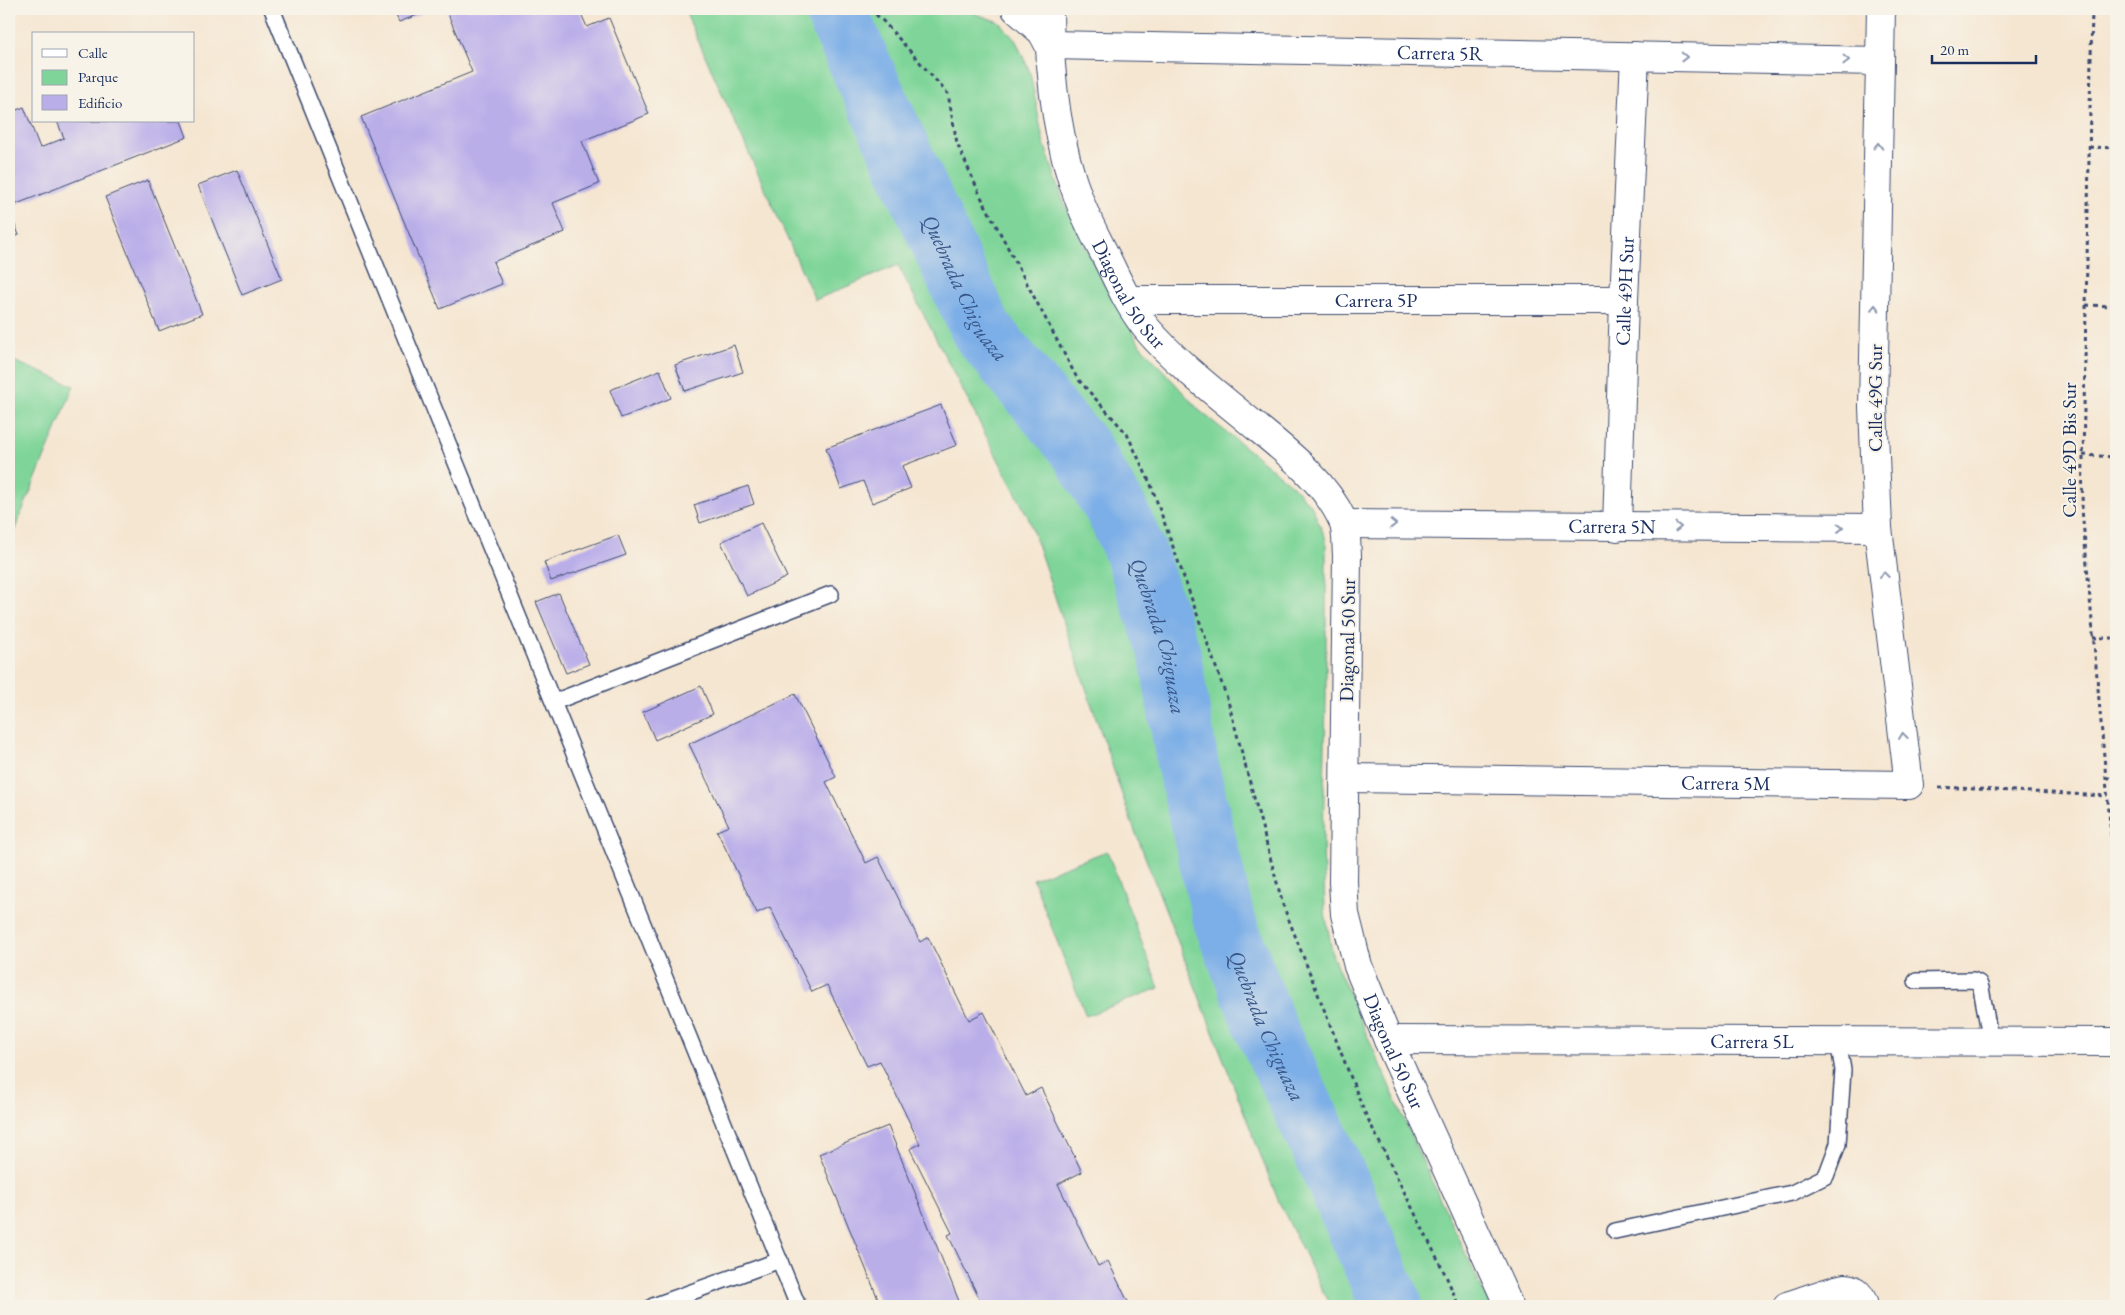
<svg xmlns="http://www.w3.org/2000/svg" width="2125" height="1315" font-family="'EB Garamond',serif">
	<rect width="100%" height="100%" fill="#f7f3e8"/>
	<filter id="ink" filterUnits="userSpaceOnUse"><feTurbulence type="fractalNoise" baseFrequency=".02" numOctaves="2"/><feDisplacementMap in="SourceGraphic" scale="10" xChannelSelector="R" yChannelSelector="G"/><feConvolveMatrix kernelMatrix="1 2 1 2 8 2 1 2 1" color-interpolation-filters="sRGB"/></filter>
	<filter id="wash" filterUnits="userSpaceOnUse"><feTurbulence type="fractalNoise" baseFrequency=".0096" numOctaves="4" result="noise"/><feDisplacementMap in="SourceGraphic" scale="20" xChannelSelector="R" yChannelSelector="G"/><feGaussianBlur stdDeviation="1.12" result="paint"/><feColorMatrix in="noise" values="0 0 0 0 0 0 0 0 0 0 0 0 0 0 0 0 0 1.4 0 .05"/><feComposite in="paint" operator="in"/></filter>
	<g filter="url(#wash)">
		<rect width="100%" height="100%" fill="#f5e6d1"/>
		<path fill="#7fd599" stroke="#4d827c" d="M684,9H962L999,22L1016,41L1030,72L1043,140L1063,200L1096,268L1140,345L1200,411L1292,485L1312,507L1326,539V699L1323,842L1325,912L1333,957L1416,1147L1490,1306H1330L1278,1200L1130,818L1028,517L898,265L815,300Z
			M9,359L74,386L14,531L9,528Z
			M1107,851L1159,988L1086,1016L1033,879Z"/>
		<g fill="none" stroke-linecap="round" stroke-linejoin="round">
			<path stroke="#7baee7" stroke-width="62" id="s1" d="M835,9L982,331L1081,450L1117,511L1136,554L1170,655L1188,767L1224,920L1267,1031L1330,1164L1392,1306"/>
		</g>
		<g id="blocks">
			<path fill="#baaee9" d="M393,9H433L399,22Z
				M446,9H579L587,27L609,18L649,114L582,141L599,184L553,203L565,232L493,262L502,284L440,309L361,117L472,72Z
				M24,107L40,148L64,138L57,121H181L187,137L9,207V113Z
				M237,170L282,279L242,295L198,185Z
				M148,180L202,314L159,331L105,197Z
				M9,211L19,235L9,239Z
				M734,345L743,372L685,391L675,365Z
				M660,370L671,398L621,418L610,390Z
				M941,405L957,445L902,466L911,488L872,503L863,481L841,489L826,448Z
				M748,486L754,504L700,523L694,505Z
				M761,523L787,577L747,596L721,542Z
				M618,535L626,555L551,581L544,562Z
				M559,593L589,664L566,673L536,602Z
				M701,686L713,714L655,740L643,712Z
				M795,694L836,777L826,782L866,863L878,857L920,942L928,937L969,1020L984,1012L1026,1096L1041,1088L1082,1172L1058,1184L1098,1266L1108,1261L1130,1306H983L948,1235L952,1233L910,1149L920,1144L880,1061L867,1066L827,985L812,992L770,907L757,913L717,831L729,826L689,744Z
				M888,1126L961,1306H881L819,1154Z"/>
		</g>
	</g>
	<g filter="url(#ink)">
		<use href="#blocks" fill-opacity="0" stroke="#3c4a6f" stroke-width="1"/>
		<g fill="none" stroke-linecap="round" stroke-linejoin="round">
			<g stroke="#3c4a6f" stroke-width="18">
				<path id="lane" d="M272,9L798,1306
					M554,702L831,594
					M1916,981L1973,980L1979,983L1981,988L1991,1042
					M1615,1231L1792,1193L1826,1176L1838,1144L1843,1070L1838,1041
					M653,1306L780,1260"/>
			</g>
			<g stroke="#3c4a6f" stroke-width="30">
				<g id="street">
					<path id="s2" d="M1128,300H1624"/>
					<path id="s3" d="M1344,524L1878,528"/>
					<path id="s4" d="M1617,527L1624,300L1635,56"/>
					<path id="s5" d="M1345,778L1909,785L1878,528L1873,407L1880,61"/>
					<path d="M1787,1306C1800,1302 1835,1289 1845,1288C1856,1288 1862,1297 1864,1306"/>
				</g>
			</g>
			<g stroke="#3c4a6f" stroke-width="30">
				<g id="secondary">
					<path d="M1016,9L1042,32L1049,45"/>
					<path id="s6" d="M1049,9C1049,74 1056,141 1080,202C1088,223 1099,243 1109,263C1120,286 1131,309 1147,329C1178,365 1217,394 1254,425C1287,452 1325,481 1343,521C1347,531 1346,544 1347,555L1343,882L1345,914L1358,966L1388,1040L1509,1306"/>
					<path id="s7" d="M1049,45L1880,61L1881,9"/>
					<path id="s8" d="M1388,1040L2116,1042"/>
				</g>
			</g>
			<path stroke="#3c4a6f" stroke-width="3" stroke-dasharray="4 4" stroke-linecap="butt" d="M870,9L884,22L948,94L957,143L980,195L1077,378L1127,434L1151,485L1228,701L1283,905L1364,1111L1446,1276L1459,1306
				M2092,9L2082,509L2116,891
				M2089,147L2116,148
				M2086,305L2116,306
				M2083,455L2116,457
				M2093,638H2116
				M2106,778H2116
				M1939,787L2107,796"/>
			<use href="#lane" stroke="#fff" stroke-width="15"/>
			<use href="#street" stroke="#fff" stroke-width="28"/>
			<use href="#secondary" stroke="#fff" stroke-width="28"/>
		</g>
		<defs><path id="oneway-chevron" d="M-2-3.5L2.5 0L-2 3.5" fill="none" stroke-width="1.6" stroke-linecap="round" stroke-linejoin="round" transform="scale(1.25)"/></defs>
		<g stroke="#8d97ae">
			<use href="#oneway-chevron" transform="translate(1684 57) rotate(1)"/>
			<use href="#oneway-chevron" transform="translate(1846 60) rotate(1)"/>
			<use href="#oneway-chevron" transform="translate(1878 146) rotate(-89)"/>
			<use href="#oneway-chevron" transform="translate(1875 308) rotate(-89)"/>
			<use href="#oneway-chevron" transform="translate(1393 524) rotate(1)"/>
			<use href="#oneway-chevron" transform="translate(1678 527)"/>
			<use href="#oneway-chevron" transform="translate(1840 528)"/>
			<use href="#oneway-chevron" transform="translate(1884 575) rotate(-97)"/>
			<use href="#oneway-chevron" transform="translate(1903 736) rotate(-97)"/>
		</g>
	</g>
	<g text-anchor="middle" dominant-baseline="central" stroke-width="4" stroke-linejoin="round" paint-order="stroke">
		<g font-size="20" fill="#1b2f5e" stroke="#f7f3e8">
			<text stroke="none"><textPath href="#s7" startOffset="391">Carrera 5R</textPath></text>
			<text stroke="none"><textPath href="#s4" startOffset="236">Calle 49H Sur</textPath></text>
			<text stroke="none"><textPath href="#s6" startOffset="301">Diagonal 50 Sur</textPath></text>
			<text stroke="none"><textPath href="#s2" startOffset="248">Carrera 5P</textPath></text>
			<text transform="translate(1875 398) rotate(-90)">Calle 49G Sur</text>
			<text transform="translate(2069 450) rotate(-90)">Calle 49D Bis Sur</text>
			<text stroke="none"><textPath href="#s3" startOffset="268">Carrera 5N</textPath></text>
			<text transform="translate(1347 640) rotate(-89)">Diagonal 50 Sur</text>
			<text stroke="none"><textPath href="#s5" startOffset="381">Carrera 5M</textPath></text>
			<text stroke="none"><textPath href="#s8" startOffset="364">Carrera 5L</textPath></text>
			<text stroke="none"><textPath href="#s6" startOffset="1156">Diagonal 50 Sur</textPath></text>
		</g>
		<g font-size="21" font-style="italic" fill="#385587" stroke="#f7f3e8">
			<text stroke="none"><textPath href="#s1" startOffset="308">Quebrada Chiguaza</textPath></text>
			<text stroke="none"><textPath href="#s1" startOffset="712">Quebrada Chiguaza</textPath></text>
			<text stroke="none"><textPath href="#s1" startOffset="1118">Quebrada Chiguaza</textPath></text>
		</g>
	</g>
	<rect width="2125" height="1315" fill="none" stroke="#f7f3e8" stroke-width="30"/>
	<rect x="32" y="32" width="162" height="90" fill="#f7f3e8" stroke="#9fa5b1"/>
	<rect x="42" y="49" width="25" height="8" fill="#ffffff" stroke="#9fa5b1"/>
	<text x="78" y="58" font-size="15" fill="#1b2f5e">Calle</text>
	<rect x="42" y="70" width="25" height="15" fill="#7fd599" stroke="#9fa5b1"/>
	<text x="78" y="82" font-size="15" fill="#1b2f5e">Parque</text>
	<rect x="42" y="95" width="25" height="15" fill="#baaee9" stroke="#9fa5b1"/>
	<text x="78" y="108" font-size="15" fill="#1b2f5e">Edificio</text>
	<path d="M1932 55v8h104v-8" fill="none" stroke="#1b2f5e" stroke-width="2.5"/>
	<text x="1940" y="55" font-size="15" fill="#1b2f5e" stroke="#f7f3e8" stroke-width="4" paint-order="stroke">20 m</text>
</svg>
